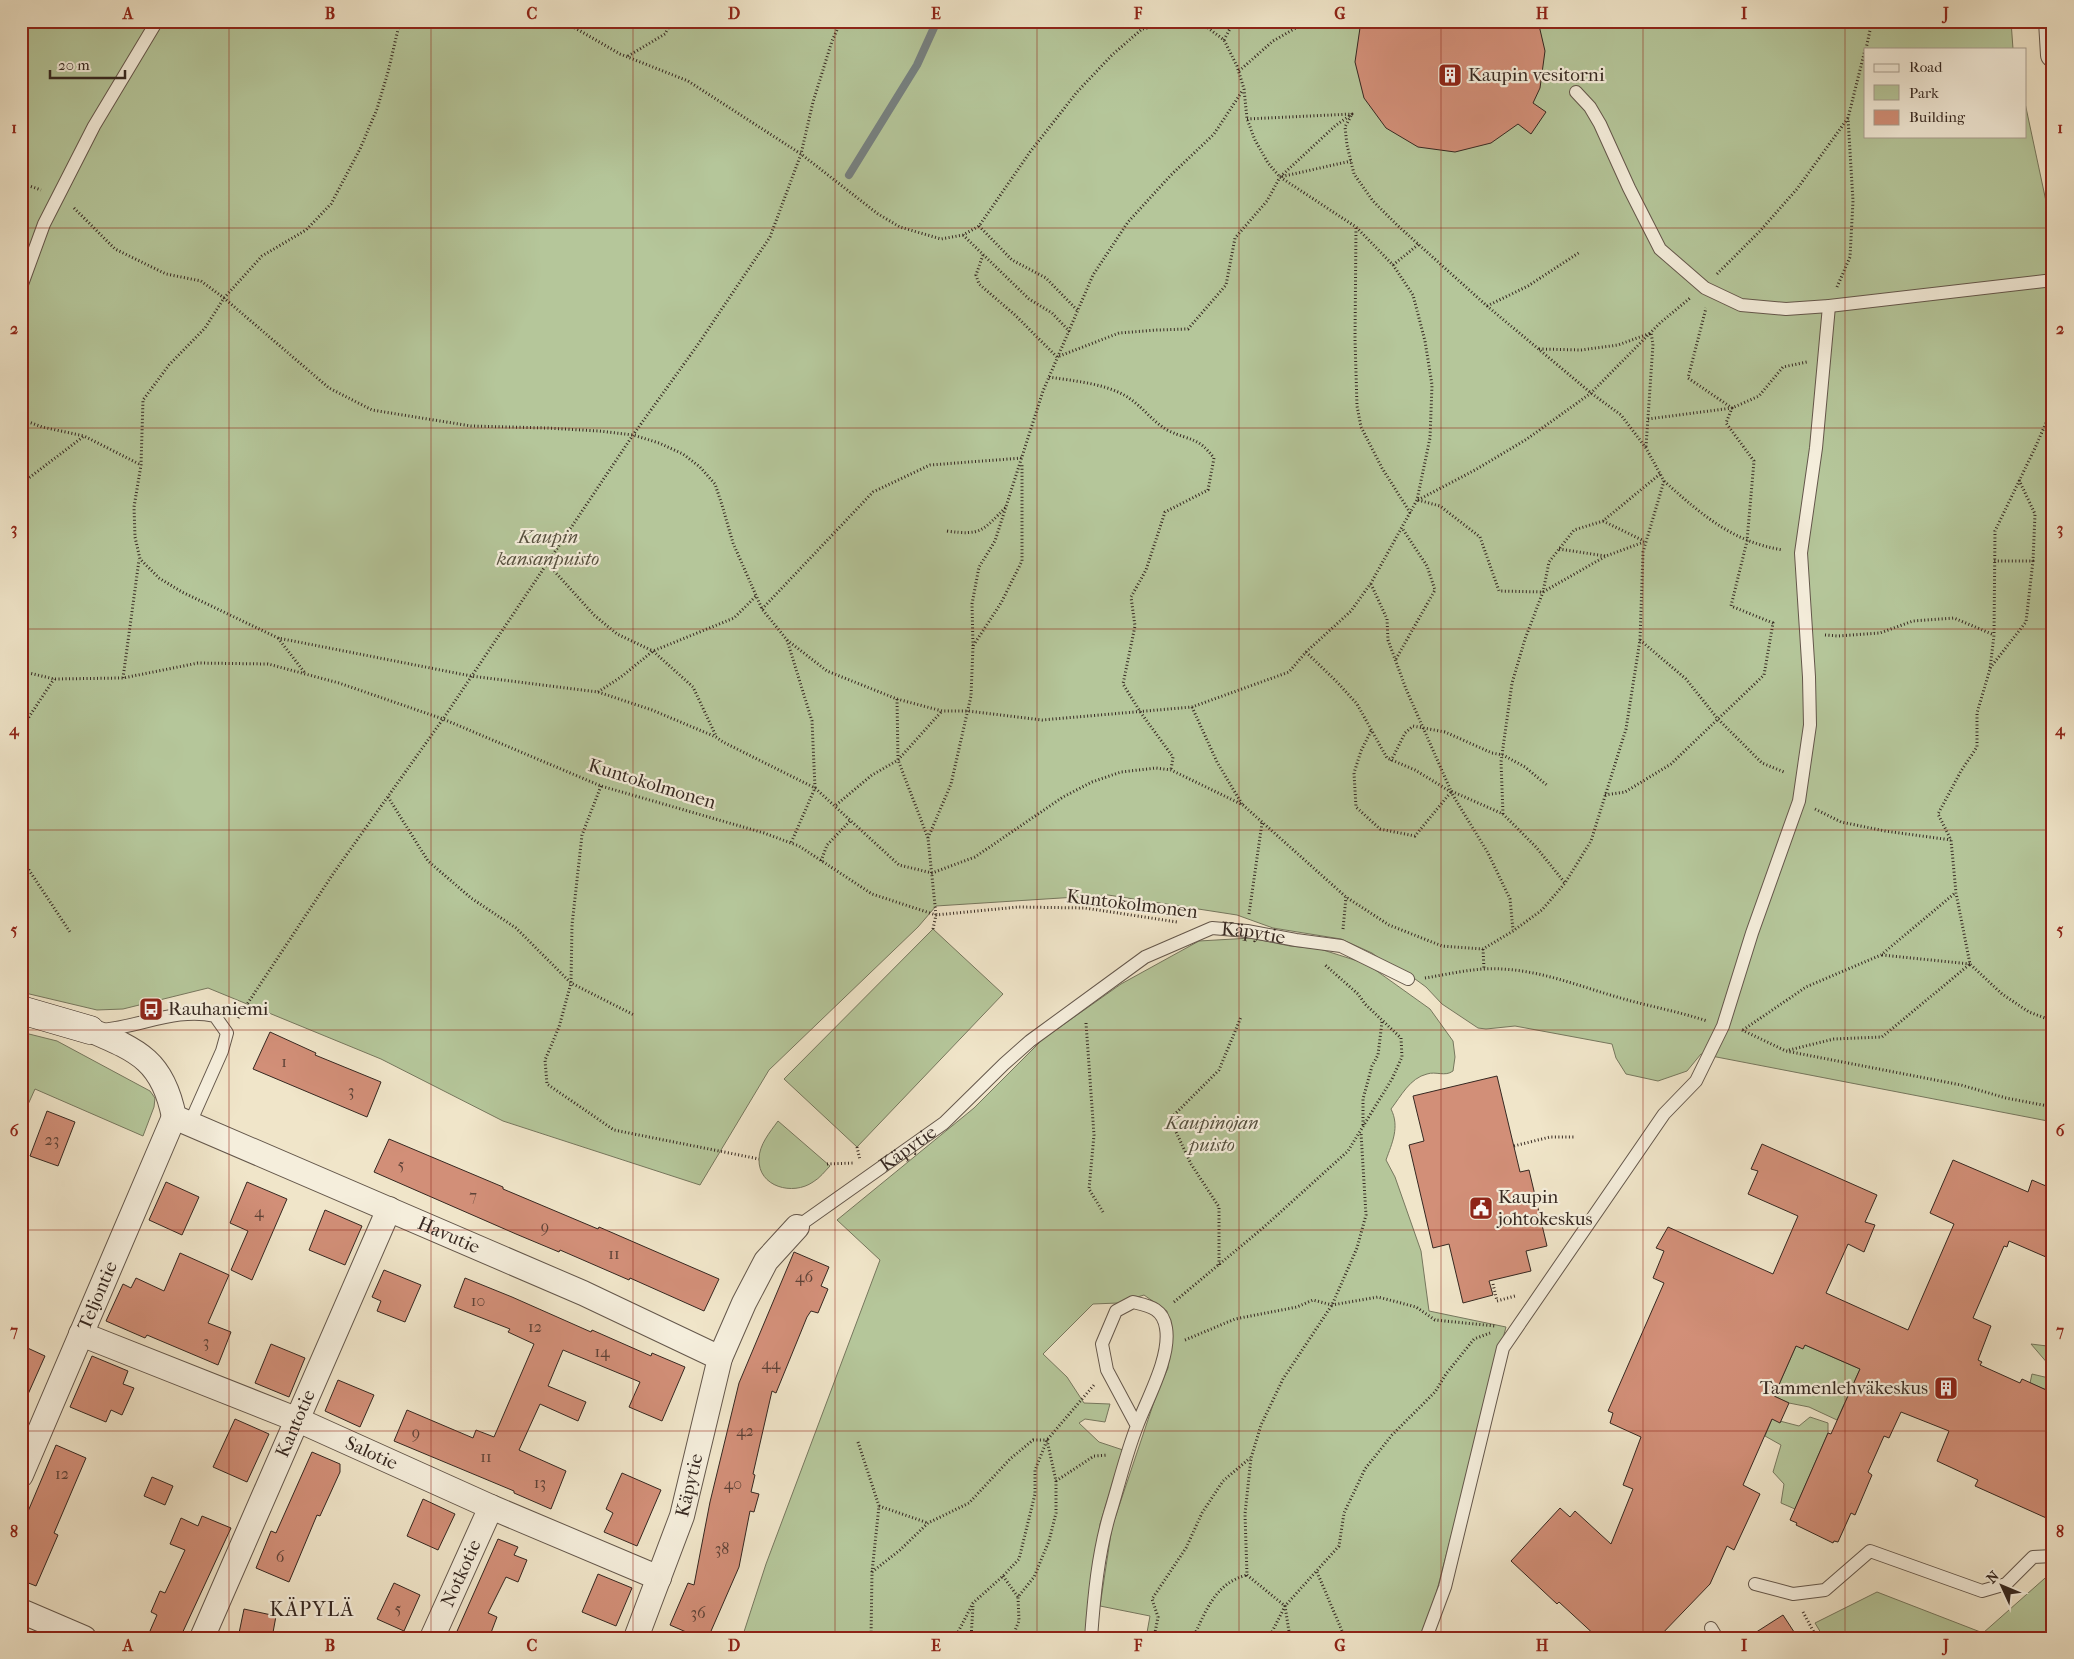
<svg xmlns="http://www.w3.org/2000/svg" width="2074" height="1659" font-family="'IM FELL French Canon',serif">
	<rect width="100%" height="100%" fill="#f0e5c9"/>
	<filter id="stains"><feTurbulence type="fractalNoise" baseFrequency=".004" numOctaves="4"/><feColorMatrix values="0 0 0 0 .2 0 0 0 0 .09 0 0 0 0 .02 0 0 0 .5 -.17"/></filter>
	<radialGradient id="worn" r=".72"><stop offset=".6" stop-color="#630" stop-opacity="0"/><stop offset="1" stop-color="#630" stop-opacity=".3"/></radialGradient>
	<path fill="#b5c69a" stroke="#76775e" d="M21,21H2011L2013,49H1865V136H2025V103L2053,234V1122L1701,1054L1687,1071L1658,1081L1626,1074L1616,1058L1612,1044L1515,1026L1486,1029L1478,1028L1442,1004L1426,987L1411,976L1391,967L1372,953L1341,939L1273,928L1237,915L1108,895L936,906L918,927L769,1070L700,1185L503,1121L381,1059L208,988L123,1009L97,1010L21,992Z
		M933,929L1003,994L857,1147L784,1079Z
		M1251,938L1290,946L1320,949L1367,964L1430,1009L1453,1041L1455,1057L1453,1071C1445,1077 1436,1071 1427,1074C1410,1078 1401,1096 1391,1109C1400,1127 1392,1143 1386,1160L1395,1177L1421,1251L1429,1311L1506,1327L1436,1594L1420,1638H1146L1150,1616L1100,1606L1112,1527L1158,1390L1168,1368L1167,1311L1144,1295L1118,1303L1093,1304L1043,1354L1067,1377L1084,1403L1110,1404L1105,1422L1085,1419L1079,1423L1099,1442L1123,1450L1100,1524L1085,1638H742L766,1564L880,1260L837,1220L974,1108L1043,1039L1121,984L1199,941Z
		M21,1032L57,1041L150,1091L155,1098L154,1107L143,1136L35,1089L21,1120Z
		M778,1121L830,1166C825,1171 820,1178 813,1182C793,1196 758,1187 759,1159C759,1145 770,1132 778,1121Z
		M2053,1334V1365H2049L2031,1344L2047,1346Z
		M1805,1345L1860,1369L1837,1420L1809,1407L1789,1403L1774,1396L1796,1346Z
		M2032,1374L2053,1379V1393L2030,1383Z
		M1810,1417L1828,1423V1433L1795,1509L1781,1503L1784,1484L1773,1472L1781,1445L1765,1436L1772,1419L1799,1426Z
		M2053,1571V1638H1824L1815,1623L1877,1592L1983,1633Z"/>
	<g fill="none" stroke-linecap="round" stroke-linejoin="round">
		<path stroke="#768181" stroke-width="8" d="M849,175L917,65L937,21"/>
	</g>
	<path fill="#d28f78" stroke="#362821" d="M1361,21H1538L1545,51L1540,88L1533,103L1546,112L1531,134L1518,124L1491,143L1455,152L1418,147L1386,128L1364,98L1355,62Z
		M270,1032L316,1053L315,1055L381,1082L367,1117L253,1069Z
		M1497,1076L1520,1172L1529,1170L1547,1246L1526,1251L1531,1271L1489,1281L1493,1295L1463,1303L1449,1244L1433,1248L1409,1145L1424,1141L1413,1096Z
		M47,1111L75,1122L58,1166L30,1156Z
		M389,1139L503,1187V1189L598,1229L599,1227L719,1279L704,1311L630,1278L629,1280L560,1250L559,1252L516,1234L374,1172Z
		M1762,1144L1877,1195L1865,1222L1875,1225L1864,1252L1848,1244L1826,1293L1908,1330L1954,1224L1930,1213L1953,1160L2028,1192L2032,1180L2053,1189V1260L2009,1241L2007,1247L2004,1246L1973,1318L1991,1326L1978,1360L1982,1362L1980,1365L2020,1383L2022,1379L2053,1393V1521L1975,1486L1978,1480L1937,1461L1949,1431L1901,1412L1889,1438L1884,1436L1868,1472L1872,1475L1855,1515L1851,1513L1838,1542L1834,1541L1833,1543L1796,1525L1797,1523L1790,1520L1828,1433L1831,1434L1860,1369L1805,1345L1803,1349L1796,1346L1774,1396L1789,1403L1780,1423L1772,1419L1743,1485L1760,1494L1734,1550L1727,1546L1710,1584L1658,1638H1598L1559,1602L1557,1604L1511,1561L1560,1508L1570,1517L1575,1511L1611,1544L1633,1489L1623,1485L1641,1437L1610,1423L1613,1413L1608,1411L1664,1283L1653,1278L1664,1251L1656,1248L1668,1227L1773,1274L1798,1216L1748,1194L1758,1171L1751,1169Z
		M166,1182L199,1197L182,1235L149,1220Z
		M247,1182L287,1199L252,1280L231,1270L248,1231L230,1223Z
		M325,1210L362,1226L345,1265L309,1250Z
		M794,1252L829,1267L821,1286L828,1289L818,1313L811,1311L807,1317L776,1393L772,1391L753,1474L755,1475L751,1492L759,1494L754,1512L750,1511L739,1567L708,1638H700L670,1625L688,1583L694,1585L710,1502L739,1383Z
		M180,1253L229,1275L208,1323L231,1332L218,1365L147,1335L145,1338L106,1321L123,1284L131,1288L136,1278L164,1291Z
		M384,1270L421,1285L405,1322L377,1311L381,1301L372,1297Z
		M465,1278L512,1297L591,1332L592,1330L651,1356L652,1353L685,1367L662,1421L629,1407L640,1382L563,1350L548,1386L586,1402L578,1421L540,1404L519,1450L566,1471L551,1509L514,1493V1491L394,1441L407,1410L473,1438L476,1430L494,1437L534,1344L508,1332L510,1329L454,1307Z
		M271,1344L305,1358L289,1397L255,1383Z
		M21,1345L45,1356L21,1410Z
		M92,1356L128,1371L123,1384L134,1388L122,1415L111,1410L106,1422L70,1407Z
		M338,1380L374,1395L360,1427L325,1411Z
		M235,1419L269,1434L247,1482L213,1467Z
		M56,1445L86,1458L54,1533L58,1535L36,1586L21,1580V1528Z
		M312,1452L340,1464V1472L320,1516L317,1515L289,1582L256,1568L271,1531L276,1533Z
		M622,1473L661,1490L637,1546L604,1532L613,1513L606,1509Z
		M152,1477L173,1486L165,1505L144,1496Z
		M423,1499L455,1514L438,1550L407,1536Z
		M202,1516L231,1528L180,1638H166L150,1631L157,1615L151,1612L160,1591L165,1593L185,1550L170,1544L181,1518L198,1526Z
		M498,1539L518,1547L514,1555L527,1560L518,1582L506,1577L488,1613L497,1617L489,1638H454Z
		M598,1574L632,1588L616,1626L582,1612Z
		M394,1583L420,1595L404,1631L377,1619Z
		M244,1609L276,1616L272,1638H238Z
		M1783,1615L1798,1638H1747Z"/>
	<g fill="none" stroke-linecap="round" stroke-linejoin="round">
		<g stroke="#64574b" stroke-width="14">
			<g id="lane">
				<path d="M1576,92L1590,107L1600,124L1629,188L1660,249L1705,288L1741,305L1786,309L1829,306L2053,280"/>
				<path d="M21,287L44,224L94,126L157,21"/>
				<path d="M101,1030C140,1027 177,1007 215,1016L227,1033L222,1051L190,1123"/>
				<path id="s1" d="M797,1227L944,1123L1004,1064L1030,1041L1145,957L1212,928L1247,931L1296,940L1341,946L1408,979"/>
				<path d="M1755,1584L1793,1594L1825,1590L1870,1551L1982,1591L2006,1584L2033,1557L2053,1556"/>
				<path d="M1711,1628L1717,1638"/>
				<path d="M1091,1638C1094,1597 1098,1553 1110,1513C1119,1484 1126,1454 1137,1426C1147,1399 1171,1357 1166,1328C1163,1308 1149,1306 1133,1302L1116,1311L1102,1344L1107,1370L1137,1426"/>
				<path d="M1426,1638L1445,1587L1503,1348L1664,1114L1696,1081L1723,1026L1752,933L1799,801L1810,725L1809,677L1801,553L1816,448L1829,306"/>
			</g>
		</g>
		<g stroke="#64574b" stroke-width="26">
			<g id="street">
				<path d="M2051,21L2053,55"/>
				<path d="M90,1030C139,1051 163,1061 174,1117"/>
				<path id="s2" d="M174,1117L583,1293L720,1358"/>
				<path id="s3" d="M81,1334L298,1420L491,1507L659,1578"/>
				<path id="s4" d="M21,1475L174,1117"/>
				<path d="M21,1611L84,1638"/>
				<path id="s5" d="M202,1638L389,1209"/>
				<path id="s6" d="M432,1638L491,1507"/>
				<path id="s7" d="M636,1638L682,1516L720,1358L744,1303L766,1261L797,1227"/>
			</g>
		</g>
		<g stroke="#362821" stroke-width="29">
			<path id="secondary" d="M21,1010L90,1030"/>
		</g>
		<path stroke="#362821" stroke-width="3" stroke-dasharray="1 2.5" stroke-linecap="butt" d="M400,21L388,72L377,109L360,149L331,204L306,230L262,256L224,298L205,328L169,365L143,400L141,465L134,507L135,537L140,559L159,578L182,592L278,638L471,676L598,692L652,710L716,737L723,742L815,788L899,865L932,873L975,857L1063,797L1092,782L1121,772L1156,768L1171,770L1243,805L1346,897L1389,925L1442,946L1483,949L1513,931L1542,910L1565,883L1591,841L1626,729L1640,640L1643,552L1664,481L1646,448L1621,415L1591,393L1487,306L1397,225L1373,201L1354,174L1347,145L1345,127L1352,114
			M1224,40L1234,21
			M1866,49L1872,21
			M628,56L665,34L672,21
			M1239,71L1273,41L1308,21
			M1247,119L1352,114L1335,126L1280,177L1351,161
			M21,183L41,190
			M74,208L115,249L166,274L201,281L224,298L329,388L372,410L471,426L547,428L599,431L633,435L659,443L683,454L700,467L715,484L722,505L733,543L762,609L787,640L827,671L897,699L942,711H968L1042,720L1192,707L1289,672L1306,652L1351,611L1371,583L1417,500L1430,438L1432,385L1425,341L1413,295L1393,265L1356,227L1280,177L1268,163L1255,140L1247,119L1244,89L1237,66L1224,40L1204,25L1179,22L1142,29L1112,55L1077,92L1030,152L979,226L963,235L941,239L900,227L878,214L801,154L688,81L620,54L563,21
			M979,226L1012,260L1046,278L1078,311
			M1356,228L1355,339L1357,406L1361,427L1382,468L1411,514
			M963,235L1029,299L1052,313L1070,332
			M983,255L976,275L979,284L1015,315L1057,357L1119,333L1157,330L1188,329L1226,285L1235,238L1267,201L1280,177
			M1393,265L1419,244
			M1717,274L1760,231L1797,189L1848,118
			M1837,287L1850,257L1853,201L1848,118L1865,50
			M1487,306L1528,286L1580,252
			M1539,349L1581,350L1618,345L1651,333L1653,344L1646,447
			M1049,377C1073,381 1102,383 1124,395C1141,404 1152,422 1169,431C1191,441 1198,437 1214,458L1208,490L1165,512L1146,570L1131,597L1135,626L1123,684L1141,713L1173,757L1171,770
			M2053,407L2035,448L1995,531L1994,635L1990,669L1977,713V747L1961,771L1938,814L1951,840L1956,893L1970,964L2002,994L2029,1012L2053,1021
			M21,419L42,427L84,436
			M1648,419L1732,408L1759,396L1783,367L1807,362
			M2019,480L2035,514L2033,561
			M1664,481C1701,514 1732,542 1783,550
			M21,484L84,436L141,465
			M1418,500L1475,470L1527,439L1591,393L1660,323L1690,298
			M1418,500L1440,506L1480,537L1499,591L1543,592L1606,556L1644,542
			M1603,521L1644,541
			M947,531C982,536 983,530 1006,507
			M1559,549L1605,556
			M547,563L594,615L617,634L653,651L693,687L716,736
			M1371,584L1387,619L1388,640L1406,689L1451,791L1503,814L1536,847L1565,883
			M762,609L873,492L930,465L1022,458
			M1825,635L1838,636L1880,633L1913,621L1954,618L1994,635
			M278,638L305,673
			M787,640L812,721L815,788L791,843
			M1640,640L1686,679L1717,718L1762,763L1784,772
			M973,646L972,604L979,567L995,541L1043,391L1093,275L1128,222L1171,175L1214,134L1243,90
			M1306,652L1337,682L1357,704L1387,758L1415,770L1451,792L1488,853L1510,899L1513,930
			M1396,659L1435,590L1427,566L1402,528
			M1990,668L2026,622L2033,561H1994
			M21,671L54,679L123,678L198,663L268,664L339,683L443,719L601,786L764,833L799,846L872,894L936,915L1018,907L1085,908L1177,922
			M123,678L139,560
			M598,692L621,677L653,651L734,618L757,595
			M897,699L898,760L928,838L936,915
			M1192,707L1217,762L1242,804
			M21,729L54,679
			M1371,731L1361,751L1354,773L1356,807L1380,829L1415,836L1451,792
			M1391,761L1405,733L1413,726L1445,732L1492,753L1503,755L1525,767L1548,786
			M601,786L582,835L572,925L571,983L559,1027L545,1060L547,1084L614,1130L759,1159
			M1605,795L1625,792L1671,764L1764,675L1773,623L1731,606L1747,541L1754,461L1726,423L1732,408L1688,378L1706,308
			M388,797L428,861L471,898L516,928L571,983L634,1015
			M836,805L872,775L898,760L942,711
			M1815,809L1841,822L1885,831L1951,840
			M1503,814L1501,762L1512,683L1525,639L1543,592L1549,562L1574,530L1603,521L1660,474
			M928,838L951,784L971,696L973,646L1001,603L1022,561V464
			M21,858L70,932
			M821,861L827,845L850,821
			M1249,914L1262,823
			M933,929L936,915
			M1343,929L1346,897
			M1483,949L1484,969
			M1882,955L1970,964
			M1425,978C1450,974 1477,967 1502,969C1542,971 1579,986 1617,997C1647,1006 1677,1011 1707,1021
			M238,1018L335,871L443,719L633,435L699,343L770,237L801,154L813,102L832,41L841,21
			M1086,1023L1094,1135L1089,1189L1103,1212
			M1742,1030L1786,1051L1961,1085L2006,1098L2053,1107
			M1743,1030L1806,987L1881,955L1955,893
			M1789,1050L1834,1039L1882,1037L1970,964
			M1363,1125V1099L1372,1066L1378,1055L1382,1022
			M1514,1146L1550,1137H1574
			M857,1147L860,1160
			M827,1164L855,1163
			M1219,1265V1207L1191,1164L1170,1119L1219,1070L1241,1017
			M1493,1284L1497,1301L1515,1296
			M1174,1302L1264,1227L1348,1151L1392,1079L1402,1057L1401,1038L1365,1004L1358,994L1324,964
			M1185,1340L1235,1319L1297,1307L1313,1300L1332,1305L1378,1297L1416,1307L1435,1320L1495,1326
			M858,1442L879,1506L872,1572L871,1638
			M1056,1481L1094,1456L1108,1455
			M879,1506L928,1523
			M872,1572L900,1550L928,1523L969,1503L1010,1459L1033,1440H1047L1056,1481V1513L1049,1541L1034,1577L1018,1597L1019,1621L1012,1638
			M1317,1572L1345,1638
			M1003,1576L1018,1597
			M1803,1612L1817,1638
			M955,1638L973,1603L1003,1576L1019,1559L1035,1494V1470L1047,1440L1094,1385
			M971,1638L973,1606
			M1154,1638L1158,1617L1152,1599L1186,1548L1202,1513L1223,1481L1250,1458
			M1193,1638C1206,1611 1215,1583 1247,1575
			M1269,1638L1285,1606L1339,1546L1344,1513L1365,1469L1392,1435L1435,1392L1446,1374L1474,1339L1490,1333
			M1290,1638L1285,1606L1247,1575L1245,1514L1251,1458L1261,1425L1283,1379L1332,1305L1357,1248L1366,1215L1361,1133"/>
		<use href="#lane" stroke="#f5eedc" stroke-width="12"/>
		<use href="#street" stroke="#f5eedc" stroke-width="24"/>
		<use href="#secondary" stroke="#f5eedc" stroke-width="28"/>
	</g>
	<path fill="none" stroke="#8f2418" stroke-width="1" stroke-opacity="0.55" d="M229,21V1638M431,21V1638M633,21V1638M835,21V1638M1037,21V1638M1239,21V1638M1441,21V1638M1643,21V1638M1845,21V1638M21,228H2053M21,428H2053M21,629H2053M21,830H2053M21,1030H2053M21,1230H2053M21,1431H2053"/>
	<defs>
		<g id="building-square" transform="scale(1.25)"><rect x="-9" y="-9" width="18" height="18" rx="4" fill="#8f2418" stroke="#f5eedc"/><path d="M-4-6H4V6H1V3H-1V6H-4ZM-2.5-4.3h1.7v1.8h-1.7ZM.8-4.3h1.7v1.8H.8ZM-2.5-1h1.7V.8h-1.7ZM.8-1h1.7V.8H.8Z" fill="#fff"/></g>
		<g id="bus-square" transform="scale(1.25)"><rect x="-9" y="-9" width="18" height="18" rx="4" fill="#8f2418" stroke="#f5eedc"/><path d="M-5-6H5V4H4V6H2V4H-2V6H-4V4H-5ZM-3.5-4V0h7V-4ZM-3.5 1.2v1.5H-2V1.2ZM2 1.2v1.5H3.5V1.2Z" fill="#fff"/></g>
		<g id="civic-square" transform="scale(1.25)"><rect x="-9" y="-9" width="18" height="18" rx="4" fill="#8f2418" stroke="#f5eedc"/><path d="M-.6-6.5H3V-4.5H.6V-3L4-1V1h2V6H-6V1h2V-1L-.6-3ZM-1.2 2.5V6h2.4V2.5Z" fill="#fff"/></g>
	</defs>
	<g fill-rule="evenodd">
		<use href="#building-square" x="1450" y="75"/>
		<use href="#bus-square" x="151" y="1009"/>
		<use href="#civic-square" x="1481" y="1208"/>
		<use href="#building-square" x="1946" y="1388"/>
	</g>
	<g text-anchor="middle" dominant-baseline="central" stroke-width="4.5" stroke-linejoin="round" paint-order="stroke">
		<g font-size="16" fill="#5d4237">
			<text x="284" y="1061">1</text>
			<text x="351" y="1090">3</text>
			<text x="52" y="1139">23</text>
			<text x="401" y="1164">5</text>
			<text x="473" y="1195">7</text>
			<text x="259" y="1211">4</text>
			<text x="545" y="1226">9</text>
			<text x="614" y="1253">11</text>
			<text x="804" y="1276">46</text>
			<text x="478" y="1300">10</text>
			<text x="535" y="1326">12</text>
			<text x="206" y="1341">3</text>
			<text x="602" y="1351">14</text>
			<text x="771" y="1363">44</text>
			<text x="745" y="1430">42</text>
			<text x="416" y="1432">9</text>
			<text x="486" y="1456">11</text>
			<text x="62" y="1473">12</text>
			<text x="540" y="1482">13</text>
			<text x="733" y="1483">40</text>
			<text x="722" y="1548">38</text>
			<text x="280" y="1556">6</text>
			<text x="398" y="1608">5</text>
			<text x="698" y="1612">36</text>
		</g>
		<g font-size="19" fill="#362821" stroke="#f5eedc" text-anchor="start">
			<text x="1468" y="75">Kaupin vesitorni</text>
			<text x="168" y="1009">Rauhaniemi</text>
			<text x="1498" y="1197">Kaupin<tspan x="1498" dy="22">johtokeskus</tspan></text>
			<text x="1928" y="1388" text-anchor="end">Tammenlehväkeskus</text>
		</g>
		<g font-size="19" font-style="italic" fill="#56503f" stroke="#f5eedc">
			<text x="548" y="537">Kaupin<tspan x="548" dy="22">kansanpuisto</tspan></text>
			<text x="1212" y="1123">Kaupinojan<tspan x="1212" dy="22">puisto</tspan></text>
		</g>
		<g font-size="19" fill="#362821" stroke="#f5eedc">
			<text transform="translate(652 784) rotate(17)">Kuntokolmonen</text>
			<text transform="translate(1132 904) rotate(7)">Kuntokolmonen</text>
			<text stroke="none"><textPath href="#s1" startOffset="556">Käpytie</textPath></text>
			<text stroke="none"><textPath href="#s1" startOffset="136">Käpytie</textPath></text>
			<text stroke="none"><textPath href="#s2" startOffset="299">Havutie</textPath></text>
			<text stroke="none"><textPath href="#s4" startOffset="195">Teljontie</textPath></text>
			<text stroke="none"><textPath href="#s5" startOffset="234">Kantotie</textPath></text>
			<text stroke="none"><textPath href="#s3" startOffset="314">Salotie</textPath></text>
			<text stroke="none"><textPath href="#s7" startOffset="162">Käpytie</textPath></text>
			<text stroke="none"><textPath href="#s6" startOffset="71">Notkotie</textPath></text>
		</g>
		<g font-size="20" letter-spacing="1" fill="#362821" stroke="#f5eedc">
			<text x="312" y="1609">KÄPYLÄ</text>
		</g>
	</g>
	<rect width="2074" height="1659" fill="none" stroke="#f0e5c9" stroke-width="55"/>
	<rect x="1864" y="48" width="162" height="90" fill="#f5eedc" stroke="#a99f91"/>
	<rect x="1874" y="64" width="25" height="8" fill="#f5eedc" stroke="#a99f91"/>
	<text x="1909" y="72" font-size="15" fill="#362821">Road</text>
	<rect x="1874" y="85" width="25" height="15" fill="#b5c69a" stroke="#a99f91"/>
	<text x="1909" y="98" font-size="15" fill="#362821">Park</text>
	<rect x="1874" y="110" width="25" height="15" fill="#d28f78" stroke="#a99f91"/>
	<text x="1909" y="122" font-size="15" fill="#362821">Building</text>
	<g transform="translate(2002 1586) rotate(314)" stroke="#f5eedc" stroke-width="4" paint-order="stroke">
	<path d="M0-4L9 19L0 12L-9 19Z" fill="#362821"/>
	<text y="-8" font-size="14" font-weight="bold" text-anchor="middle" fill="#362821">N</text>
	</g>
	<path d="M50 70v8h75v-8" fill="none" stroke="#362821" stroke-width="2.5"/>
	<text x="58" y="70" font-size="15" fill="#362821" stroke="#f5eedc" stroke-width="4" paint-order="stroke">20 m</text>
	<rect x="28" y="28" width="2018" height="1604" fill="none" stroke="#8f2418" stroke-width="2"/>
	<g font-size="16" text-anchor="middle" font-weight="bold" fill="#8f2418">
		<text x="128" y="19">A</text>
		<text x="330" y="19">B</text>
		<text x="532" y="19">C</text>
		<text x="734" y="19">D</text>
		<text x="936" y="19">E</text>
		<text x="1138" y="19">F</text>
		<text x="1340" y="19">G</text>
		<text x="1542" y="19">H</text>
		<text x="1744" y="19">I</text>
		<text x="1946" y="19">J</text>
		<text x="14" y="133">1</text>
		<text x="2060" y="133">1</text>
		<text x="14" y="334">2</text>
		<text x="2060" y="334">2</text>
		<text x="14" y="534">3</text>
		<text x="2060" y="534">3</text>
		<text x="14" y="735">4</text>
		<text x="2060" y="735">4</text>
		<text x="14" y="935">5</text>
		<text x="2060" y="935">5</text>
		<text x="14" y="1136">6</text>
		<text x="2060" y="1136">6</text>
		<text x="14" y="1336">7</text>
		<text x="2060" y="1336">7</text>
		<text x="14" y="1537">8</text>
		<text x="2060" y="1537">8</text>
		<text x="128" y="1651">A</text>
		<text x="330" y="1651">B</text>
		<text x="532" y="1651">C</text>
		<text x="734" y="1651">D</text>
		<text x="936" y="1651">E</text>
		<text x="1138" y="1651">F</text>
		<text x="1340" y="1651">G</text>
		<text x="1542" y="1651">H</text>
		<text x="1744" y="1651">I</text>
		<text x="1946" y="1651">J</text>
	</g>
	<rect width="100%" height="100%" filter="url(#stains)"/>
	<rect width="100%" height="100%" fill="url(#worn)"/>
</svg>
